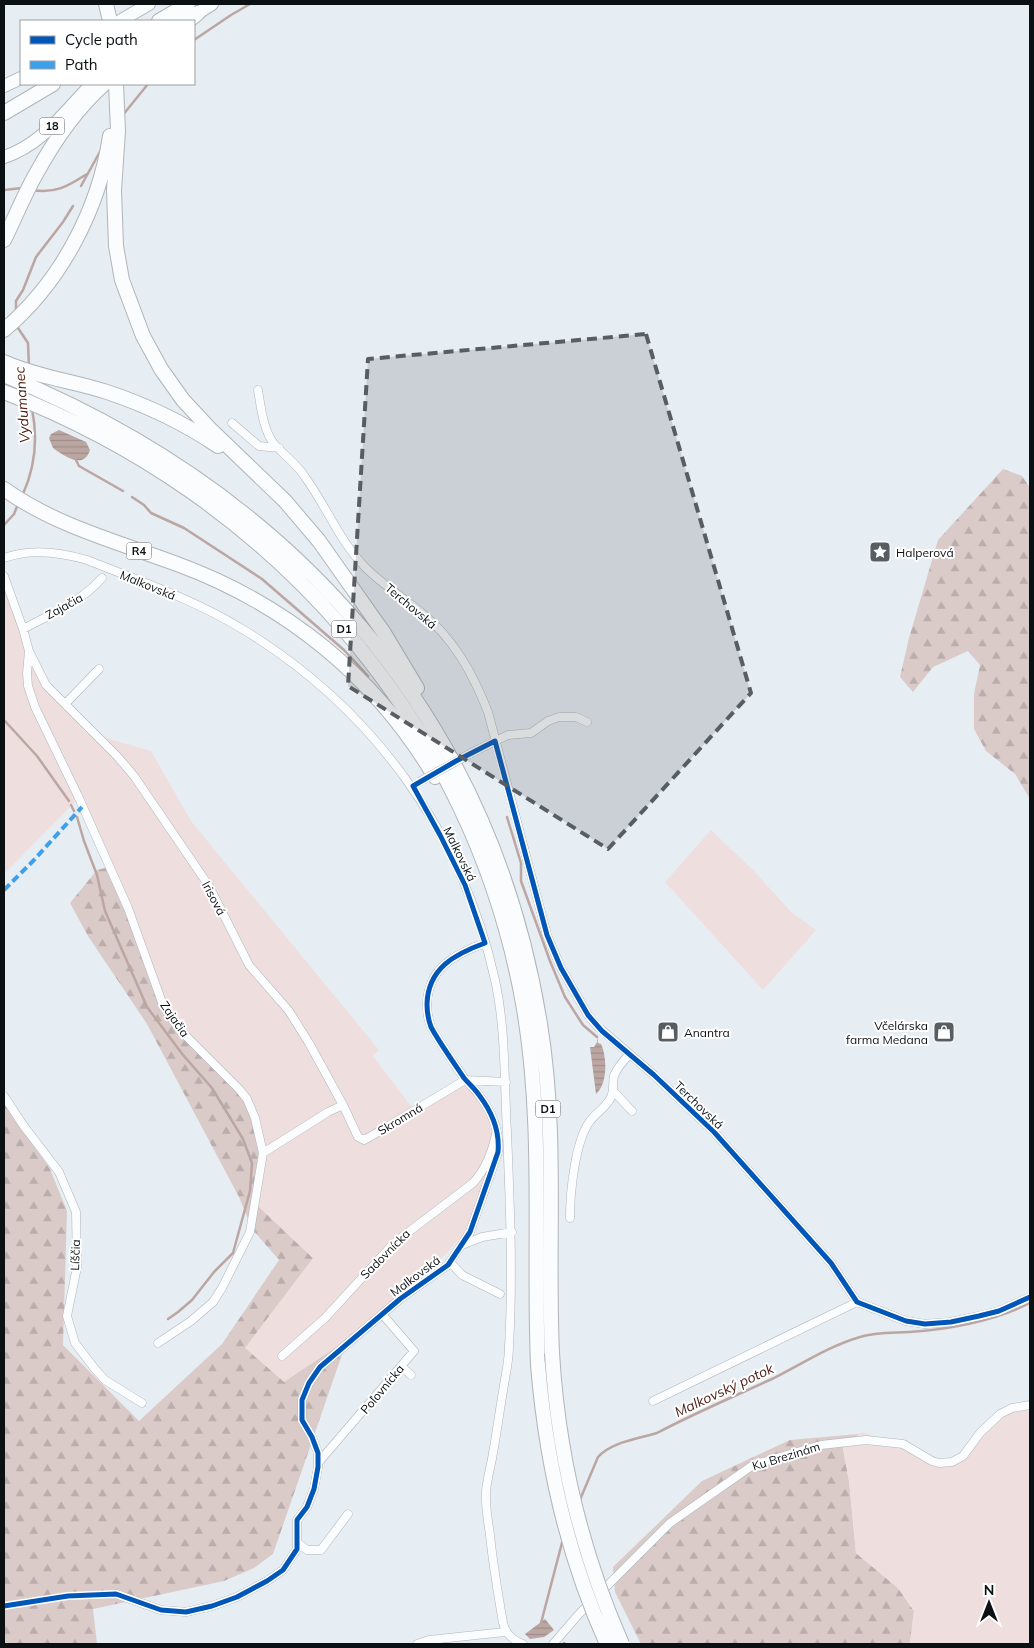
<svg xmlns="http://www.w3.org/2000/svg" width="1034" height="1648" font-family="Mulish,sans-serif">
	<defs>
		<pattern id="forest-firs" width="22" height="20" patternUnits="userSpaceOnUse" patternTransform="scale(1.25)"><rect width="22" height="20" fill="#dacbc9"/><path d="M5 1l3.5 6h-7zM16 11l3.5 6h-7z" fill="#baadac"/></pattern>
		<pattern id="water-rules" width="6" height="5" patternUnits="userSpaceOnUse" patternTransform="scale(1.25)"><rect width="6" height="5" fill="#bba6a2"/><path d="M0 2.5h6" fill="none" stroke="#9f8e8b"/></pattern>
	</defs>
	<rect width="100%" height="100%" fill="#e6edf3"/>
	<path fill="url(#forest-firs)" d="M1003,469L1022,476L1030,488V799L1015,774L986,751L974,729V694L980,665L968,651L933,667L913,692L900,677L909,638L938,540Z
		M109,867L248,1102L261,1141L258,1206L313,1258L347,1340L273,1554L254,1568L224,1581L93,1609L97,1644H4V1103L50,1169L67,1211L63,1345L139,1421L222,1344L279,1260L252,1229L239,1197L147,1024L88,936L70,903L97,870Z
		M859,1434L843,1449L849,1481L856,1553L898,1588L914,1611L910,1644H641L615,1592L613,1567L702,1481L790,1440Z"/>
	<path fill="#eedfde" d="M4,586L21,631L50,685L85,732L151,751L191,821L379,1050L373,1056L413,1109L454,1084L460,1077L485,1103L498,1145L469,1228L427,1275L347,1340L284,1382L245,1348L313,1258L258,1206L261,1141L249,1102L158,1001L148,961L79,798L4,874Z
		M711,830L754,871L791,912L816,930L763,990L665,882Z
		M1030,1406V1644H910L914,1610L898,1588L856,1553L849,1481L843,1448L862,1432L921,1451L951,1463L1002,1413L1011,1412Z"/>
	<path fill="url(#water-rules)" d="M59,430L86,442L90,450C84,470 64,456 53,448L49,438L51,434Z
		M597,1037L598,1043L601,1044C607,1057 608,1084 596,1094L590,1047H594L597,1042Z
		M545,1619L554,1630L544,1637L530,1639L525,1634Z"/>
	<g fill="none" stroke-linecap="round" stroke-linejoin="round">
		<path stroke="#bba6a2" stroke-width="2.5" d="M194,40L231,15L250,4
			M122,116L148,84
			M81,186L102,148
			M4,190L22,188
			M32,190C56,194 68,186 87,174
			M16,313V301L23,290L36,257L63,222L73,206
			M17,323L18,328L28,343L29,367
			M76,460L79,466L123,491
			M23,494C35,467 38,438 32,409
			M132,497L144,505L151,513L184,528L262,579L344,650L368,676
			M4,525L14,514L18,504
			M4,720L37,756L69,801
			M71,805L74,811
			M77,817L84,841L97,875L105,911L147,1007L183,1055L212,1088L243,1139L252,1163L250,1191L233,1253L214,1272L192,1300L178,1312L168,1319
			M507,817L521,863V881L550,961L565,997L583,1025L597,1037
			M579,1502L598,1457C611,1442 638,1439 657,1433C695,1413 735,1396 774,1378C802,1364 829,1346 860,1337C876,1332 892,1333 909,1332C951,1329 992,1322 1030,1303
			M541,1623L563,1539
			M564,1643L565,1644"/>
		<g stroke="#b0b5ba" stroke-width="9">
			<path id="street" d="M258,390C261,408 263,429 274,444C284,455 297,464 305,477C327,507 339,541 366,568C383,585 404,598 422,613C454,639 473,674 488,712L547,935L561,968L588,1015L597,1026L654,1075L714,1132L831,1263L857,1302L906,1321L925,1324L951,1322L979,1316L999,1311L1030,1297
				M232,423L259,446L279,448
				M4,558C31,548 60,552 87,560C140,581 195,600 244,630C373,709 462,831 495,980C506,1030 504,1081 507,1132C510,1204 513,1275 509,1347C509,1360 506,1372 504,1385C500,1408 497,1431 493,1453C491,1466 487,1479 486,1491C485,1505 488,1521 490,1535C493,1565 498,1594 503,1623C506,1634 512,1640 523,1644
				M4,576L23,629L29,651L27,673L28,686L35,707L78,796L128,908L163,1005L179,1029L239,1089L247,1099L255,1118L263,1153L250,1232L222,1288L213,1302L191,1321L158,1343
				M23,629C51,614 81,602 102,578
				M29,651L46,685L117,756L134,776L209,886L249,965L289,1011L309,1043L343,1105
				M65,704L99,669
				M473,752L508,735L531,733L548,721L559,717H576L587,722
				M614,1092L632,1111
				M4,1096L23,1125L59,1172L76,1212L77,1267L67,1316L75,1343L95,1369L105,1380L142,1403
				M263,1153L328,1112L343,1105L358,1137L364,1140L380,1131L465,1080L506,1082
				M570,1218C570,1193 575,1141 590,1121C596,1113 605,1108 610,1099C615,1091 612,1084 614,1076C617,1068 623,1061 629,1055
				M462,1245L482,1237L512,1232
				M450,1262L462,1275L500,1294
				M282,1356L325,1318L394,1243L473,1183C486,1169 492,1153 496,1134
				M401,1366L411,1375
				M653,1401L857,1302
				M318,1463L414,1351L382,1314
				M298,1543L307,1550H321L348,1514
				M116,1594L161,1610L186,1612L212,1606L237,1597L267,1581L283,1570L297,1549V1520L307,1507L314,1489L318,1467V1453L312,1437L302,1420V1400L309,1383L320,1367L400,1299L448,1265L470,1232L498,1152C500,1130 492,1112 479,1095C475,1089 469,1084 464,1078C454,1063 439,1042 431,1027C428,1019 427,1012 427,1004C428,968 455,954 485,943
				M417,1644L429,1640L505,1632
				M553,1644L579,1614L670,1523L753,1465L821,1445L866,1440L903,1444L932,1461L939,1463L952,1462L963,1456L980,1433L1000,1414L1012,1408L1030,1405"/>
		</g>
		<g stroke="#b0b5ba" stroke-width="14">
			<path id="primary" d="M120,21L149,4
				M179,21L198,13L212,4
				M4,86L21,78
				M4,157C42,145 65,111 92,84"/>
		</g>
		<g stroke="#b0b5ba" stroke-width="16">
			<path id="highway" d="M106,4L110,21
				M159,21L188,4
				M188,21L198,13
				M116,84L118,131L114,190L116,246L122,280L143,336L161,369L183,400L209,428L285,501L319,541L384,633L417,688
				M4,113L53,84
				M4,240C15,218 24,195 36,174C54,141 76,109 104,84
				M4,330C61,282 99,209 110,136
				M4,362C37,377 73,381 107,392C146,405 184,423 218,446
				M4,375C291,493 490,713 540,1024C558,1132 547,1244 552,1353
				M4,392C272,495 475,723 524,1009C544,1127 533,1247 538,1365
				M4,489C56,526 118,542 177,564C286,604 376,677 435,777"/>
		</g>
		<use href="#street" stroke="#fbfcfd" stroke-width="8"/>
		<use href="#primary" stroke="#fbfcfd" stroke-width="12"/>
		<use href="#highway" stroke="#fbfcfd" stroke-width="14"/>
		<g stroke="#b0b5ba" stroke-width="9" stroke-linecap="butt">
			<path id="street-bridge" d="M419,782L473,752"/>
		</g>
		<g stroke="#b0b5ba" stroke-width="16" stroke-linecap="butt">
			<path id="highway-bridge" d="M552,1353C558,1454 581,1551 622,1644
				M538,1365C546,1461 567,1556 607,1644"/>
		</g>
		<use href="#street-bridge" stroke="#fbfcfd" stroke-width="8"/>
		<use href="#highway-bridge" stroke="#fbfcfd" stroke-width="14"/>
		<path stroke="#3ca1ea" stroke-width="4" stroke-dasharray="8 4" stroke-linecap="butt" d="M4,890L33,861L82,807"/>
		<g stroke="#fff" stroke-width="8">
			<path id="cycleway" d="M4,1606L68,1596L116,1594L161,1610L186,1612L212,1606L237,1597L267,1581L283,1570L297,1549V1520L307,1507L314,1489L318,1467V1453L312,1437L302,1420V1400L309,1383L320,1367L400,1299L448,1265L470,1232L498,1152C500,1130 492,1112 479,1095C475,1089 469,1084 464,1078C454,1063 439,1042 431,1027C428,1019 427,1012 427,1004C428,968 455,954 485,943L465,885L440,835L413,786L456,761L495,741L547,935L561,968L588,1015L602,1031L654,1075L714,1132L831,1263L857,1302L906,1321L925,1324L951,1322L979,1316L999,1311L1030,1297"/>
		</g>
		<use href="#cycleway" stroke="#0057b8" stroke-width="5"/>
	</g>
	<path fill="#585d61" fill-opacity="0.2" stroke="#585d61" stroke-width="4" stroke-dasharray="10 6" stroke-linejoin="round" d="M646,334L751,693L608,849L348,686L368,359Z"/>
	<defs>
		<g id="sight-square" transform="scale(1.125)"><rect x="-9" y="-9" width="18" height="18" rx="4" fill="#585d61" stroke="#fff"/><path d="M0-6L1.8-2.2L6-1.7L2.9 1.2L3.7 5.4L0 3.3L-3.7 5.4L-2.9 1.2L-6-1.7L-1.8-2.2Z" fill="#fff"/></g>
		<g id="shop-square" transform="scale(1.125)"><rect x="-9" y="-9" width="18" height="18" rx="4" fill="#585d61" stroke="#fff"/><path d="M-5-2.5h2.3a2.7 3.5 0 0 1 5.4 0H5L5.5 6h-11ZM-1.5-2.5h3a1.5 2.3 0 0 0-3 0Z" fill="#fff"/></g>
	</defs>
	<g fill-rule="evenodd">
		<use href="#sight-square" x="880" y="552"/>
		<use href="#shop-square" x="668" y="1032"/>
		<use href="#shop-square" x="944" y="1032"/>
	</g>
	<g text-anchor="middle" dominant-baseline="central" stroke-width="4" stroke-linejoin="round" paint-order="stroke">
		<g fill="#fff" stroke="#54585a" stroke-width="1">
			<rect x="39.5" y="117.5" width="25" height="17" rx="4"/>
			<rect x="126.5" y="542.5" width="25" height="17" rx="4"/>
			<rect x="331.5" y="620.5" width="25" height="17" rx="4"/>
			<rect x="535.5" y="1100.5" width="25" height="17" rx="4"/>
		</g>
		<g font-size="11" font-weight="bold" fill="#0b1013">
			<text x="52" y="126">18</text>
			<text x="139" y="551">R4</text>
			<text x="344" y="629">D1</text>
			<text x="548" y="1109">D1</text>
		</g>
		<g font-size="12" fill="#0b1013" stroke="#fff" text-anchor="start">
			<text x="896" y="552">Halperová</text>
			<text x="928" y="1025" text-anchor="end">Včelárska<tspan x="928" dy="14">farma Medana</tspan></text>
			<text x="684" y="1032">Anantra</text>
		</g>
		<g font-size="12" fill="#0b1013" stroke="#fff">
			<text transform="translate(148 585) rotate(22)">Malkovská</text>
			<text transform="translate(64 606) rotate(-29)">Zajačia</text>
			<text transform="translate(411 606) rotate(40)">Terchovská</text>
			<text transform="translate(460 854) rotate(64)">Malkovská</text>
			<text transform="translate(214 898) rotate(62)">Irisová</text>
			<text transform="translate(175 1019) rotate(55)">Zajačia</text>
			<text transform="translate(699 1105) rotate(44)">Terchovská</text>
			<text transform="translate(400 1119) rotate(-31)">Skromná</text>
			<text transform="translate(385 1254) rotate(-45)">Sadovnícka</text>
			<text transform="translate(75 1255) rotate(-88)">Líščia</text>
			<text transform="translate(415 1276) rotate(-37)">Malkovská</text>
			<text transform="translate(382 1389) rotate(-50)">Poľovnícka</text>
			<text transform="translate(786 1456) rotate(-17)">Ku Brezinám</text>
		</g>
		<g font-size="14" font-style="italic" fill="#4f2218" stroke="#fff">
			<text transform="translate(22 405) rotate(-94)">Vydumanec</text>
			<text transform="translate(724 1390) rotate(-25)">Malkovský potok</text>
		</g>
	</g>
	<rect width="1034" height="1648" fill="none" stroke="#0b1013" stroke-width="10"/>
	<rect x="20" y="20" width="175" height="65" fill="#ffffff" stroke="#9d9fa1"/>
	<rect x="30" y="36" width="25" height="8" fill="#0057b8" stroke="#9d9fa1"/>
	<text x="65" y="45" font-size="15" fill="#0b1013">Cycle path</text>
	<rect x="30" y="61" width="25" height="8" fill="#3ca1ea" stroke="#9d9fa1"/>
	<text x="65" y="70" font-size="15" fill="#0b1013">Path</text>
	<g transform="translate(989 1603)" stroke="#ffffff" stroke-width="4" paint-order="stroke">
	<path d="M0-4L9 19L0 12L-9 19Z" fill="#0b1013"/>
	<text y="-8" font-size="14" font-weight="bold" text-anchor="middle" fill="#0b1013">N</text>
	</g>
</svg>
